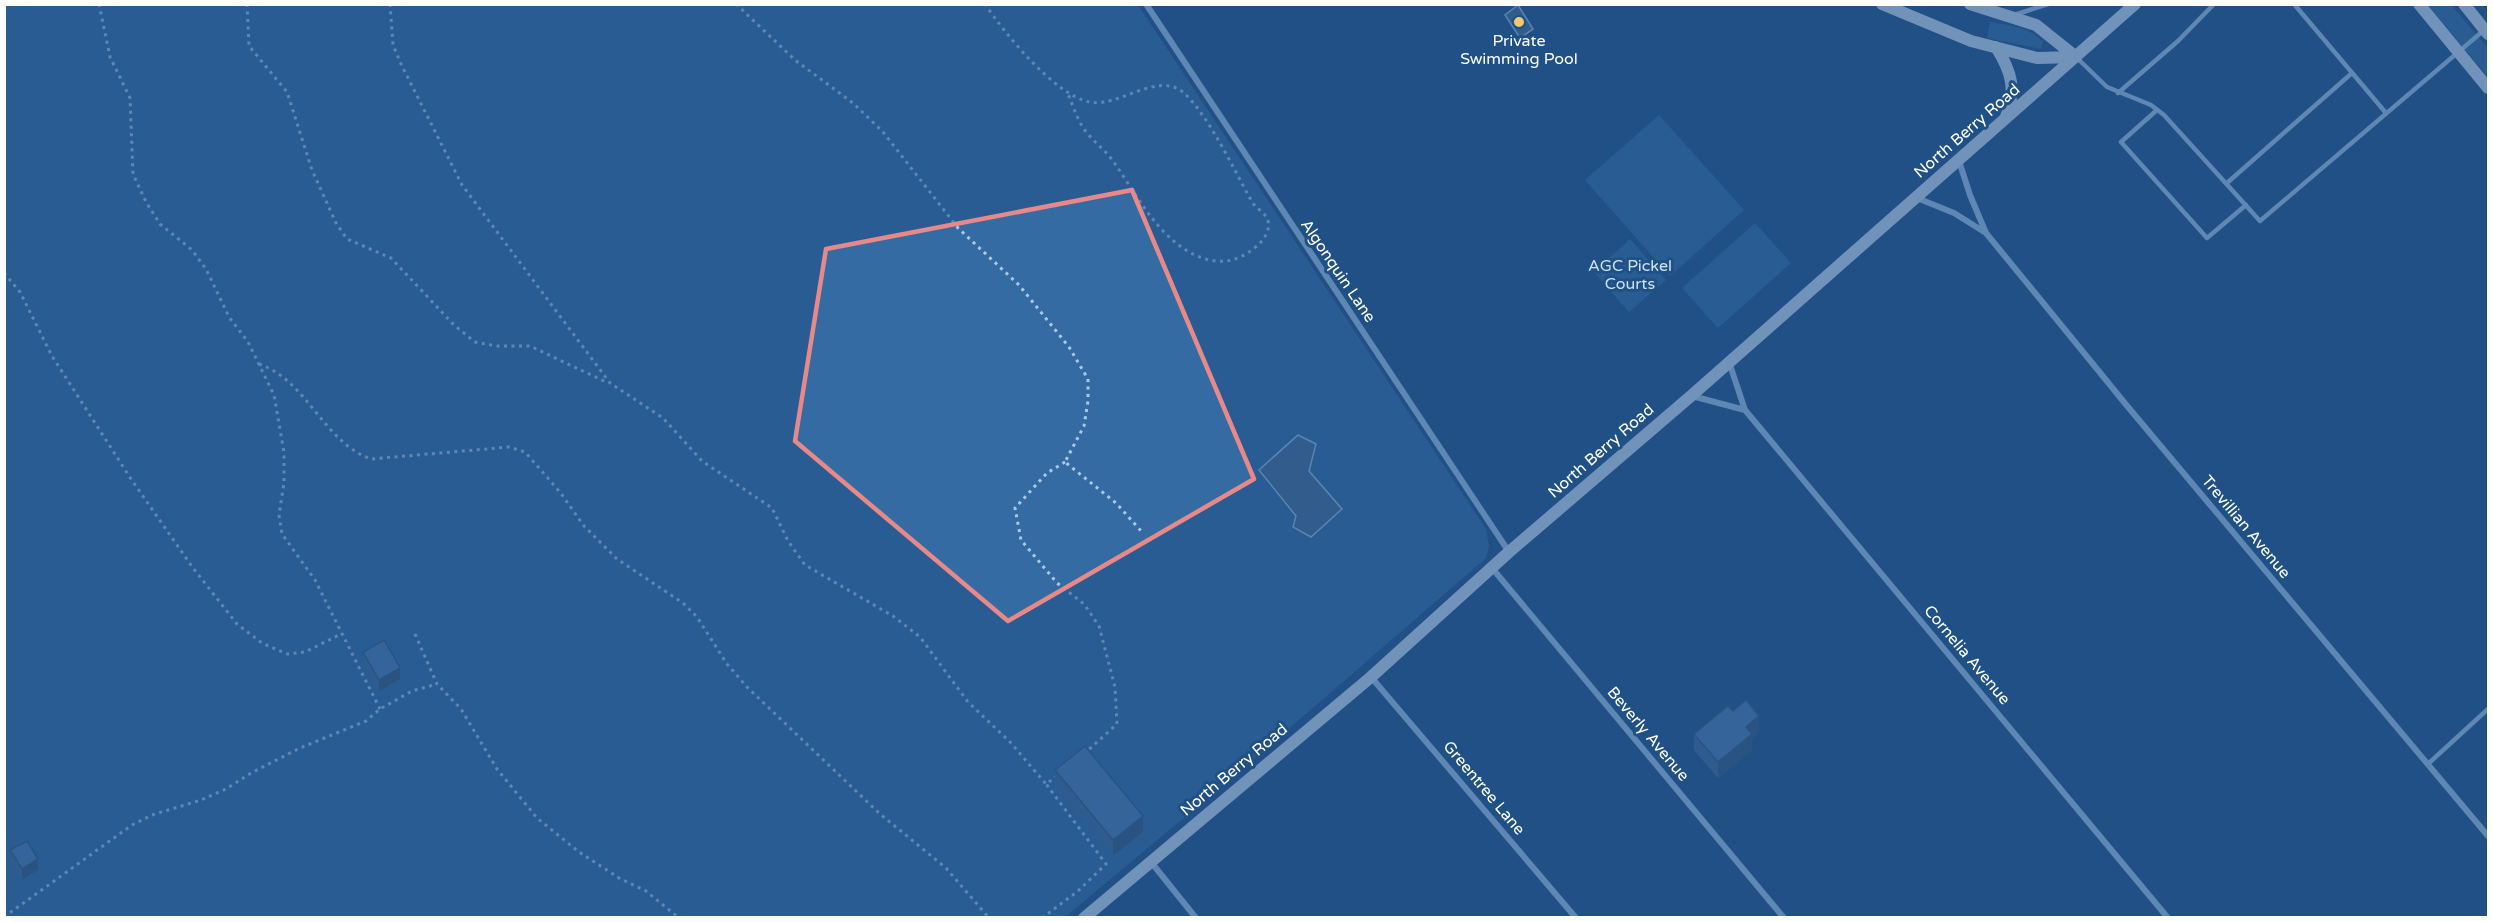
<svg xmlns="http://www.w3.org/2000/svg" width="2493" height="922" font-family="'Varela Round',sans-serif">
	<rect width="100%" height="100%" fill="#205186"/>
	<path fill="#346ba3" d="M5,5H1138L1486,529L1489,546L1486,558L1241,770L1065,917L5,918Z
		M2428,5H2451L2488,48V77Z
		M1990,22C2008,25 2030,27 2043,42L2041,49L1987,38Z
		M1659,115L1744,210L1670,276L1585,180Z
		M1755,223L1791,263L1718,328L1682,288Z
		M1630,239L1666,280L1629,312L1594,272Z"/>
	<path fill="#486b91" stroke="#9dc5eb" stroke-width="1.5" d="M1518,5L1533,29L1520,38L1505,15Z
		M1298,435L1316,444L1309,471L1342,509L1311,537L1293,527L1296,516L1259,470Z"/>
	<g fill="none" stroke-linecap="round" stroke-linejoin="round">
		<path stroke="#aac9ea" stroke-width="3" stroke-dasharray="3 4.5" stroke-linecap="butt" d="M99,4L110,57L130,98L133,174L146,202L160,224L192,250L206,269L229,317L248,342L274,395L284,452V483L279,515L282,534L315,580L380,709
			M247,4L249,46L287,92L312,170L336,223L347,239L391,258L454,325L475,342L497,346H530L608,383
			M390,4L393,45L401,64L462,185L610,383L663,418L702,461L772,508L788,541L805,565L893,616L920,637L968,702L1010,742L1046,784
			M736,4L795,60L853,103L883,132L958,228L1019,285L1069,347L1088,379V401L1084,426L1065,462L1116,503L1142,532
			M985,4C1005,34 1054,94 1089,102C1119,108 1158,70 1184,93C1209,116 1234,170 1251,200C1255,209 1265,211 1268,221C1273,240 1242,260 1226,261C1210,263 1192,255 1180,246C1151,225 1133,189 1113,161C1106,151 1096,144 1088,134C1078,123 1074,108 1068,94
			M4,273L20,292L52,356L131,479L193,568L237,624L262,643L287,654L305,652L341,634
			M259,364C307,380 323,442 371,459L509,447L525,452L560,492L584,526L617,559L683,603L697,617L727,664L747,687L880,814L946,868L989,918
			M1065,462L1047,473L1015,508L1021,540L1057,583L1084,604L1099,626L1115,687L1117,724L1085,753
			M415,634L437,684L461,709L497,769L537,818L579,852L619,878L646,891L679,918
			M4,917L132,825L152,815L201,800L226,789L251,773L300,748L366,721L380,709L412,691L437,684
			M1042,918L1078,891L1106,864L1046,784L1057,776"/>
		<path stroke="#aac9ea" stroke-width="4.5" d="M2294,4L2386,113
			M2014,15L2048,4
			M2076,57L2107,87L2151,105L2164,115L2260,221L2483,31
			M2118,93L2178,41L2214,4
			M2157,110L2121,142L2207,238L2246,205
			M2227,183L2352,73
			M2428,764L2488,709"/>
		<path stroke="#aac9ea" stroke-width="6" d="M1146,4L1509,552
			M1917,198L1954,213L1986,233L1970,195L1959,161
			M1986,233L2128,407L2488,836
			M1692,396L1745,410L1729,362
			M1745,410L2168,918
			M1492,568L1784,918
			M1371,677L1576,918
			M1151,862L1196,918"/>
		<path stroke="#d5e5f7" stroke-width="12" d="M1882,4L1971,41L2037,58L2076,57
			M1970,4L2036,25L2076,57
			M2419,4L2488,88
			M2464,4L2488,34
			M1996,47C2012,72 2017,91 2005,119
			M1084,918L1371,677L1509,552L1691,396L2135,4"/>
	</g>
	<path fill="#426c97" d="M363,652L400,679L379,691L363,662Z
		M1733,711L1759,732L1752,739V750L1718,778L1694,750V734Z
		M1055,770L1143,832L1113,856L1055,786Z
		M10,850L38,870L22,880L10,861Z"/>
	<path fill="#36587b" d="M400,668V679L379,691V680Z
		M1759,716V732L1752,739V750L1718,778V762L1746,727Z
		M1143,816V832L1113,856V840Z
		M38,859V870L22,880V869Z"/>
	<path fill="#4d7db0" stroke="#36587b" stroke-width="1.5" d="M384,640L400,668L379,680L363,652Z
		M1746,700L1759,716L1746,727L1752,734L1718,762L1694,734L1728,706L1733,711Z
		M1085,746L1143,816L1113,840L1055,770Z
		M27,841L38,859L22,869L10,850Z"/>
	<path d="M0 0H2493V922H0ZM1132,190L1254,479L1008,621L795,441L826,249Z" fill="#205186" fill-opacity=".55" fill-rule="evenodd"/>
	<path fill="none" stroke="#e88989" stroke-width="4.5" stroke-linejoin="round" d="M1132,190L1254,479L1008,621L795,441L826,249Z"/>
	<circle fill="#f7c86b" stroke="#205186" stroke-width="2" cx="1519" cy="22" r="6"/>
	<g text-anchor="middle" dominant-baseline="central" stroke-width="6" stroke-linejoin="round" paint-order="stroke">
		<g font-size="16" fill="#fff" stroke="#205186">
			<text x="1519" y="41">Private<tspan x="1519" dy="18">Swimming Pool</tspan></text>
		</g>
		<g font-size="16" fill="#fff" stroke="#205186">
			<text transform="translate(1967 131) rotate(-41)">North Berry Road</text>
			<text transform="translate(1338 271) rotate(56)">Algonquin Lane</text>
			<text transform="translate(1601 451) rotate(-41)">North Berry Road</text>
			<text transform="translate(2246 527) rotate(50)">Trevillian Avenue</text>
			<text transform="translate(1967 655) rotate(50)">Cornelia Avenue</text>
			<text transform="translate(1648 734) rotate(50)">Beverly Avenue</text>
			<text transform="translate(1234 770) rotate(-40)">North Berry Road</text>
			<text transform="translate(1484 788) rotate(50)">Greentree Lane</text>
		</g>
		<g font-size="16" fill="#cee2f7" stroke="#205186">
			<text x="1630" y="266">AGC Pickel<tspan x="1630" dy="18">Courts</tspan></text>
		</g>
	</g>
	<rect width="2493" height="922" fill="none" stroke="#ffffff" stroke-width="12"/>
</svg>
